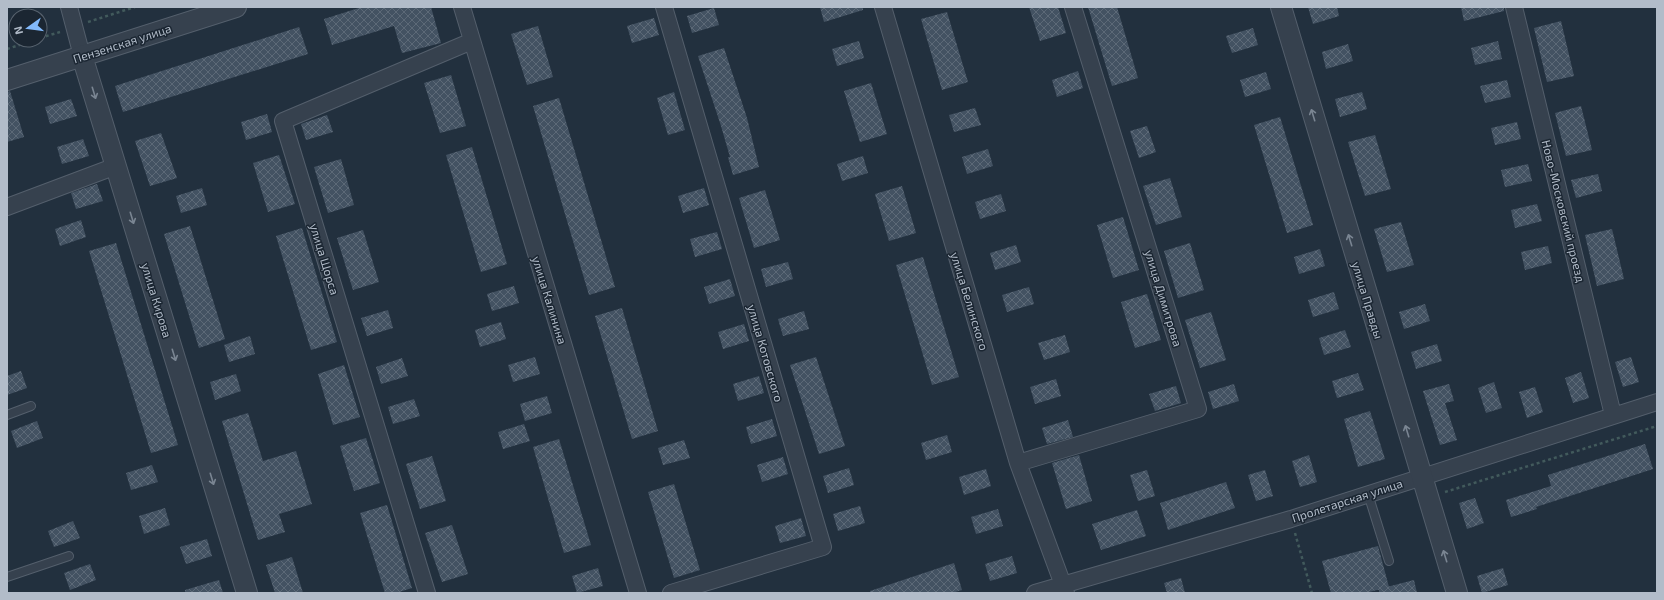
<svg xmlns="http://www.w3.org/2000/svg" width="1664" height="600" font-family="'Exo 2',sans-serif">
	<defs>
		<pattern id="building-cross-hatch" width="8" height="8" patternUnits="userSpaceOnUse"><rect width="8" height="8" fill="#435262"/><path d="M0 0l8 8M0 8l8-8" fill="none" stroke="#5c6977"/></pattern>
	</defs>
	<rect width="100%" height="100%" fill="#22303e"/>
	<path fill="url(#building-cross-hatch)" d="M362,7H431L441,43L402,53L394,26L332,45L324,19Z
		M820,7H863V10L824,22Z
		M1029,7H1058L1066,33L1040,41Z
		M1088,7H1117L1138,78L1112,86Z
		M1308,7H1337L1339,16L1313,24Z
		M1461,7H1504V11L1464,21Z
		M714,8L719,25L692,33L687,16Z
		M947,12L968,82L942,90L921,19Z
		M654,18L659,35L632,43L627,26Z
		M1561,21L1574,76L1547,82L1534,28Z
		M538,26L553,77L527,85L511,34Z
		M299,27L308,54L123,112L115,86Z
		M1253,28L1258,45L1232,53L1226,36Z
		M859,41L864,58L837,66L832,49Z
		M1498,41L1502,59L1475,65L1471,48Z
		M1348,44L1353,61L1326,69L1322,52Z
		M724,48L747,118L759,167L733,175L728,157H730L721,126L698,56Z
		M1078,71L1083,88L1057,97L1052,80Z
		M1266,72L1271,89L1245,97L1240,80Z
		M451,75L466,126L440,133L424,83Z
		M1507,80L1511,97L1485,103L1480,86Z
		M871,83L887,134L860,142L844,91Z
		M10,91L24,137L7,142V92Z
		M674,92L685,130L668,135L657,98Z
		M1362,92L1367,109L1340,117L1335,99Z
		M559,98L615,287L589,295L533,106Z
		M71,99L77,116L50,124L45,107Z
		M1581,106L1592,150L1566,156L1555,113Z
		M975,108L981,125L954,132L949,115Z
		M267,114L272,132L246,140L241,122Z
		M327,115L333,132L306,140L301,124Z
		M1280,117L1313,225L1287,233L1254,125Z
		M1517,122L1521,139L1495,145L1491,128Z
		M1147,126L1156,152L1139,158L1130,131Z
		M161,133L177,178L150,186L135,141Z
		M1375,135L1391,189L1365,196L1348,142Z
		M83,139L89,156L62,164L57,147Z
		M472,147L507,264L481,272L446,155Z
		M988,149L993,166L967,174L962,157Z
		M279,155L295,204L268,212L253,163Z
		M863,156L868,173L842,181L837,164Z
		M341,159L354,205L328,213L314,167Z
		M1528,164L1532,181L1505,187L1501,170Z
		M1598,174L1602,191L1576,198L1571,180Z
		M1170,178L1182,217L1156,225L1143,186Z
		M97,184L103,201L76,209L71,193Z
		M902,186L916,233L889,241L875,194Z
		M202,188L207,205L181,213L176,196Z
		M704,188L709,205L683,213L678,196Z
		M765,190L780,240L754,248L739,198Z
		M1001,194L1006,211L980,219L975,202Z
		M1537,204L1542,221L1515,228L1511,210Z
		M1123,217L1139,270L1113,278L1097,225Z
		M81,220L86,237L60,246L55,229Z
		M1401,222L1414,265L1387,272L1374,229Z
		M190,226L225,339L199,348L164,234Z
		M302,228L337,342L311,350L276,236Z
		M1612,229L1624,279L1597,286L1585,235Z
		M363,230L379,282L353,290L337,238Z
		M717,232L722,249L695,257L690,239Z
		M116,243L178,445L151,453L89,251Z
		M1190,243L1204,290L1178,298L1164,251Z
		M1016,245L1021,262L995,270L990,253Z
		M1548,246L1552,263L1525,270L1521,252Z
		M1320,249L1325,266L1299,274L1294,257Z
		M923,257L959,377L932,385L896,265Z
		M788,262L793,279L766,287L761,269Z
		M730,279L735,296L709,304L704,287Z
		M514,286L519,303L492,311L487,294Z
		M1029,287L1034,304L1007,312L1002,295Z
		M1334,292L1339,309L1313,317L1308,300Z
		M1147,294L1161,340L1135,348L1121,302Z
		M1425,304L1430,321L1404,329L1399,312Z
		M622,308L658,431L632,439L595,316Z
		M388,310L393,328L367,336L361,318Z
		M804,311L809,329L783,336L778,319Z
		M1211,312L1226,360L1200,368L1185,320Z
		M501,322L506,339L480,347L475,330Z
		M744,324L749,341L723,349L718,332Z
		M1345,330L1351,347L1324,355L1319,338Z
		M1065,335L1070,352L1044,360L1038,343Z
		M250,336L255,354L229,362L224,345Z
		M1437,344L1442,361L1416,369L1411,352Z
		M535,357L540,374L513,382L508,365Z
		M816,357L845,446L819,454L790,365Z
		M1631,357L1639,382L1623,387L1615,362Z
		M402,358L408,376L381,384L376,367Z
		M344,365L360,417L333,425L318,374Z
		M21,371L27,388L7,395V376Z
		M1581,372L1589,398L1573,403L1565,378Z
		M1358,373L1364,390L1337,398L1332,381Z
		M236,374L241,391L215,400L210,382Z
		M759,376L764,393L738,401L733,384Z
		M1056,379L1061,396L1035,404L1030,387Z
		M1494,382L1502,408L1486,413L1478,388Z
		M1234,384L1239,401L1213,409L1208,392Z
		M1449,384L1454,401L1445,403L1457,440L1440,445L1423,391Z
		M1176,386L1181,403L1155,411L1149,394Z
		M1535,387L1543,412L1527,418L1519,392Z
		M547,396L552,413L525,421L520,404Z
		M414,399L420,416L393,424L388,407Z
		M1370,411L1385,459L1358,467L1344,419Z
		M248,413L263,461L296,451L312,504L279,514L285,532L258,540L222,421Z
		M772,419L777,436L751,444L746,427Z
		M1068,420L1073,437L1047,444L1042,428Z
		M37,421L43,438L17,448L11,431Z
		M524,424L530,441L503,449L498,432Z
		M947,435L952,452L926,460L921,443Z
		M366,438L380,483L354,491L340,446Z
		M559,439L591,545L564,553L533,447Z
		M684,440L690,458L663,465L658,448Z
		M1645,444L1653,469L1536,507L1537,509L1511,517L1506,500L1551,486L1548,475Z
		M1079,455L1092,501L1066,509L1052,463Z
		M1309,455L1317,482L1300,487L1292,461Z
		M432,456L446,501L420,509L406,464Z
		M783,457L788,474L762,482L757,465Z
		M152,465L158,482L131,490L126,473Z
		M849,468L854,485L828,493L823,476Z
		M986,469L991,486L964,495L959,477Z
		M1147,470L1155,496L1138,501L1130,475Z
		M1265,470L1273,496L1256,501L1248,475Z
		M1226,482L1235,508L1168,530L1160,503Z
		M674,484L700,570L674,578L648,492Z
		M1475,498L1484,523L1467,529L1459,503Z
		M387,505L412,588L396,593H385L360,513Z
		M860,506L865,523L838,531L833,514Z
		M165,508L170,525L144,534L139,516Z
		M998,509L1003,526L976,534L971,517Z
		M1137,510L1146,536L1101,550L1092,524Z
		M801,518L806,536L780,543L775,526Z
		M73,521L80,538L54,547L48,531Z
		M452,525L468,574L442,582L425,533Z
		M207,539L212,556L186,564L180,547Z
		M1378,546L1389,587L1365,593H1331L1322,561Z
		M1012,556L1017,573L990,581L985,564Z
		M292,557L303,593H275L266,565Z
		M954,563L962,590L952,593H870V591Z
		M90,564L96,580L70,590L64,573Z
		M598,568L603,586L577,593L572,576Z
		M1503,568L1508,585L1482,593L1477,576Z
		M1181,578L1185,593H1167L1164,583Z
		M219,580L223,593H185V590Z
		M1414,580L1417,593H1379V589Z"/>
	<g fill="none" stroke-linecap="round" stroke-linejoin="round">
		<g stroke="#545f6c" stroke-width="10">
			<path id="service" d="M7,415L31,406
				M1368,494L1389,561
				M7,577L69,556"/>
		</g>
		<g stroke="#545f6c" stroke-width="18">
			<path id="minor" d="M69,7L82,56
				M462,7L638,593
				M664,7L823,547L671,593
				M883,7L1018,463L1066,593
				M1514,7L1613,415
				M7,207L116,166
				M1018,463L1198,409L1073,7
				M427,593L283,121L472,41
				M1035,593L1291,519L1657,402"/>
		</g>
		<g stroke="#545f6c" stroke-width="22">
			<path id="tertiary" d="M1281,7L1457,593
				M82,56L247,593
				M7,80L236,7"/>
		</g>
		<path stroke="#425a5c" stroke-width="2.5" stroke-dasharray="3 3" stroke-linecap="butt" d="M88,22L135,7
			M40,38L60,32
			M7,49L35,40
			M1445,492L1657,426
			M1295,533L1312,593"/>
		<use href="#service" stroke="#36414e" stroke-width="8"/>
		<use href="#minor" stroke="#36414e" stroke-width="16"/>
		<use href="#tertiary" stroke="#36414e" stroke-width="20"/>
	</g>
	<defs><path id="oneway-shaft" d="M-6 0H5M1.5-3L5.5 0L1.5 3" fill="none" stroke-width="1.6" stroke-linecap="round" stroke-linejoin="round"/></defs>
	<g stroke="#7a8592">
		<use href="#oneway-shaft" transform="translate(94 93) rotate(73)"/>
		<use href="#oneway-shaft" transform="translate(1313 115) rotate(-107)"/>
		<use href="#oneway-shaft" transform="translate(132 218) rotate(73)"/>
		<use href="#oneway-shaft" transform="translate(1350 240) rotate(-107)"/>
		<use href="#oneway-shaft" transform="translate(174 355) rotate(73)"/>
		<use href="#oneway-shaft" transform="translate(1407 431) rotate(-107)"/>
		<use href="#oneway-shaft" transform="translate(212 479) rotate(73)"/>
		<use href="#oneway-shaft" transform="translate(1445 556) rotate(-107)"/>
	</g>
	<g text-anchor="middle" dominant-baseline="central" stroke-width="3" stroke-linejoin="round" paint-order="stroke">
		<g font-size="12" fill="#b2bcc9" stroke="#1b2632">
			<text transform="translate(122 43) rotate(-18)">Пензенская улица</text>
			<text transform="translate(1564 211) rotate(76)">Ново-Московский проезд</text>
			<text transform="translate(325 259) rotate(73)">улица Щорса</text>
			<text transform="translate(1164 298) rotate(73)">улица Димитрова</text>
			<text transform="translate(157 300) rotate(73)">улица Кирова</text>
			<text transform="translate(550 300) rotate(73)">улица Калинина</text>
			<text transform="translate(1368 300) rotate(73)">улица Правды</text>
			<text transform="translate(970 301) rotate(73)">улица Белинского</text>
			<text transform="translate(766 353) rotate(74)">улица Котовского</text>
			<text transform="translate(1347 500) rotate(-18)">Пролетарская улица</text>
		</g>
	</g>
	<rect width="1664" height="600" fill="none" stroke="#b2bcc9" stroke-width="16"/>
	<g transform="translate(28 28) rotate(256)"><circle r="19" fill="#1b2632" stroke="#57626e"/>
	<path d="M0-3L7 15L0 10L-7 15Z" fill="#82bafd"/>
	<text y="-6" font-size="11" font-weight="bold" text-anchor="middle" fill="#b2bcc9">N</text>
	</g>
</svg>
